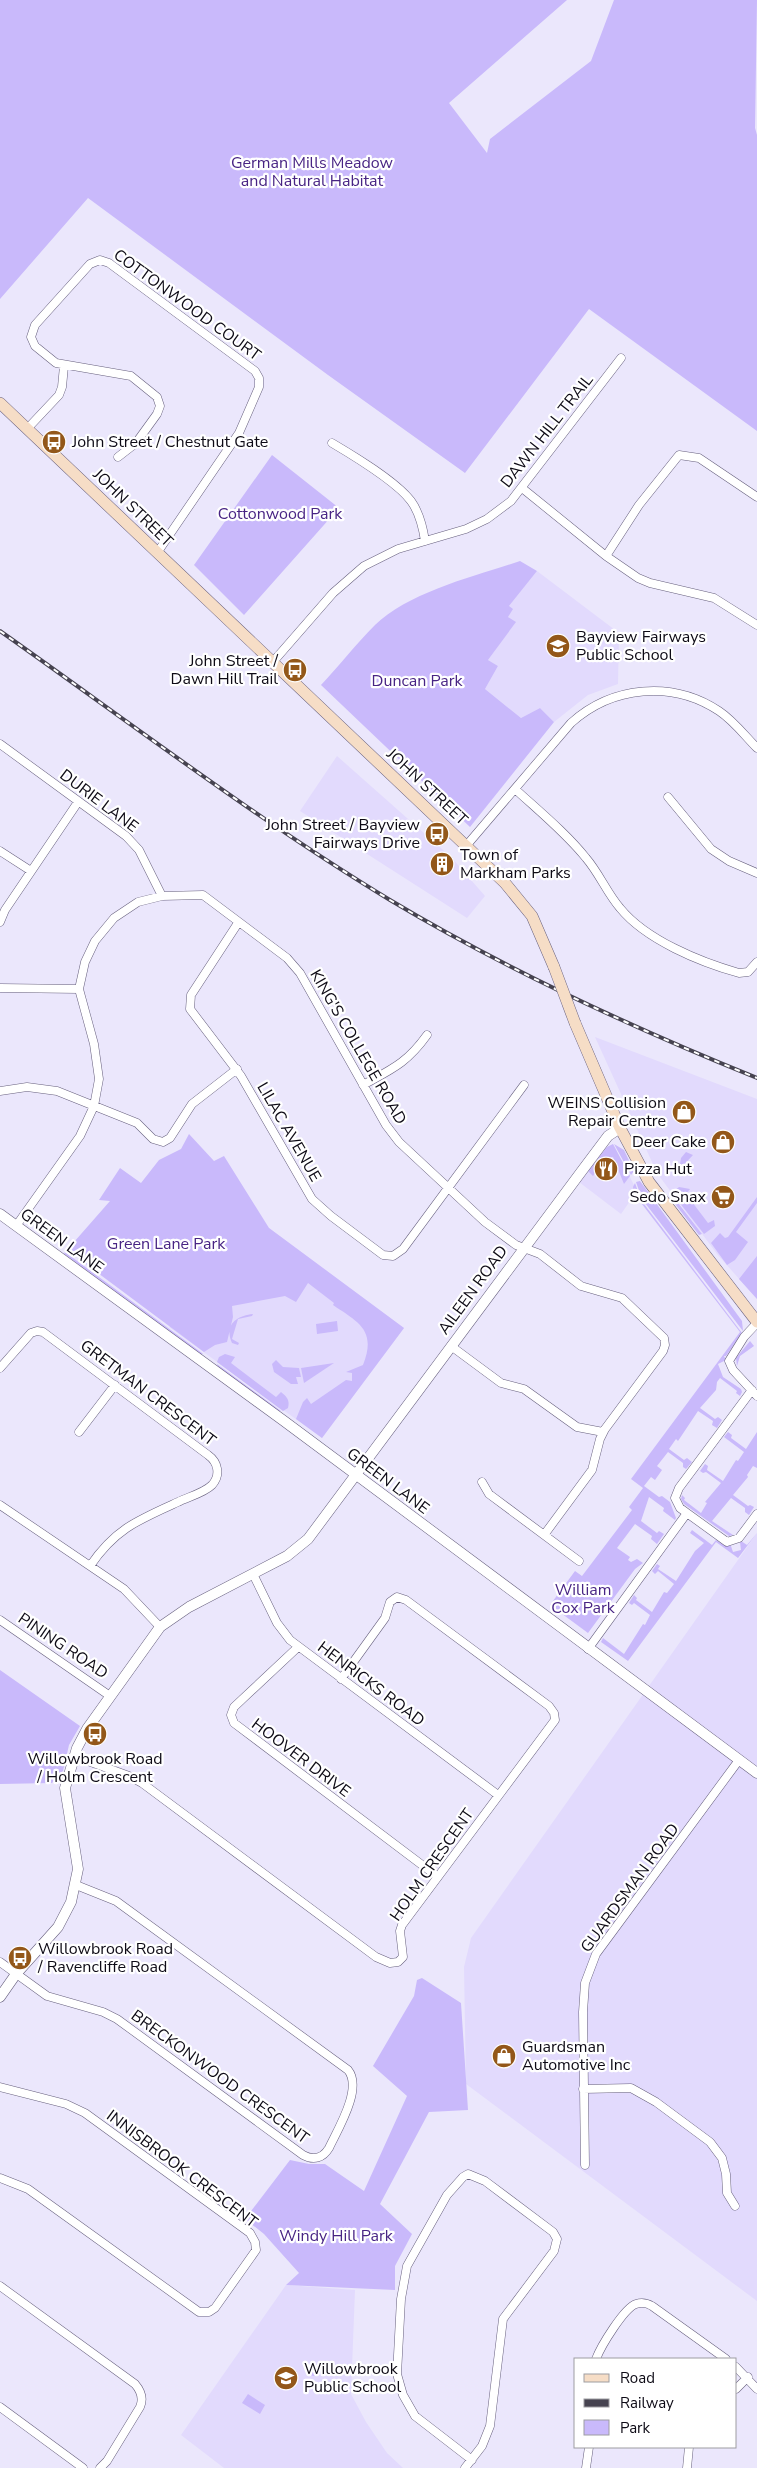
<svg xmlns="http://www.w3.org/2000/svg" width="757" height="2468" font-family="'Nunito Sans',sans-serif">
	<rect width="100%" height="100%" fill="#ebe7fc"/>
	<path fill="#e2dafd" d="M537,571L619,633L618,684L588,695L554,722L540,708L521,718L485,689L498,666L488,660L515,623L508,617L509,606Z
		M337,756L451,857L485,896L467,918L300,811Z
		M595,1037L757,1099V1299L717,1254L657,1173Z
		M613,1144L637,1191L621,1214L579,1182L607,1147Z
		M269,1228L404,1328L322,1438L169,1327Z
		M757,1533V2301L466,2084L464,1967L471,1938Z
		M286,2285L355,2290L351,2394L366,2422L387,2453L403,2468H224L181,2435Z"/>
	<path fill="#c9b9fb" d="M0,0H567L449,103L487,153L490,139L591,61L614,0H757L755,128L757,135V431L589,309L465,473L328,375L88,198L0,299Z
		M272,455L339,508L244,615L194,565Z
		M520,561L537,571L509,606L513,609L508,617L516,622L488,660L498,666L485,689L521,718L540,708L554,722L470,827L321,685C339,666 356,644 375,625C409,592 475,576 520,561Z
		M189,1134L214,1161L224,1156L269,1228L404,1328L322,1438L296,1419L303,1402L307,1398L311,1404L346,1380L352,1381V1373L346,1372L363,1365C377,1330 358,1322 333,1305L334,1303L308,1283L296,1302L285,1296L232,1306L233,1317L227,1342L215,1345L204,1352L67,1250L110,1201L99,1200L120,1168L141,1183L159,1160L181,1149Z
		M613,1144L630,1176L624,1184L613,1157H608L593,1176L588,1171L607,1147Z
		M614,1144L624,1150L634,1171L631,1175Z
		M686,1152L693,1155L679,1170L681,1158Z
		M640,1181L742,1321L743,1331L642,1199L636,1182Z
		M635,1183L641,1200L742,1333L726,1356H724L726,1360L718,1364L723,1377L741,1389L742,1392L740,1396L736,1393L737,1391L720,1378L717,1382L716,1390L700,1408L715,1419L718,1417L722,1420L717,1428L712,1425L713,1421L698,1411L678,1441L676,1439L669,1449L684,1460L687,1458L692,1462L686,1469L683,1467V1463L668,1452L657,1466L662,1470L655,1480L651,1477L644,1486L659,1497L662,1496L670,1502L676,1518L675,1520L663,1511L664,1508L649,1497L641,1521L657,1533L659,1531L664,1534L657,1544L651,1539L652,1536L635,1524L617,1548L630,1557L628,1560L631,1562L637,1559L643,1563L635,1569L588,1633L550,1605L575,1571L582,1576L632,1510L629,1507L643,1488L631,1479L740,1332L635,1195L633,1187Z
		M679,1187L690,1189L686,1194L708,1223L714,1220L715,1226L704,1234L672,1193Z
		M672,1195L702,1234L699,1235L672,1200Z
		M757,1197V1203L736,1232L748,1242L735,1260L727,1265L711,1243L720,1233L725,1238L728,1237Z
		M65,1252L202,1353L203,1354H199L64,1254Z
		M757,1256V1299L739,1279Z
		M253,1314L252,1316L238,1319L232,1339L239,1343L238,1345L232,1343C224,1325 236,1316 253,1314Z
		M337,1321L338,1331L317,1334L316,1324Z
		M750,1341L754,1346L740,1356L737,1366L736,1358Z
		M225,1354L235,1357L231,1363L276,1397L281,1392C287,1397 290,1400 288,1408L283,1411L217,1362L219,1357Z
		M276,1360L283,1367L299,1368L301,1377H296L298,1384H291L274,1372L272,1364Z
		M334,1363L304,1383L301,1368Z
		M217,1364L281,1411H277L218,1368Z
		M728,1432L732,1435L731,1438L746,1449L757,1432V1468L753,1466L747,1475L748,1477L733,1495L748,1506L750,1505L754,1507L749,1515L745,1512V1508L731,1498L712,1521L733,1535L729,1536L684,1504L681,1499L682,1495L685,1498L684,1500L701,1513L707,1503L705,1502L721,1483L706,1472L703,1473L700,1471L705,1464L708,1466L707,1470L723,1481L736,1460L738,1461L744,1452L724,1437Z
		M692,1530L712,1545L716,1540L724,1545L731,1546L733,1552L741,1550L740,1542L741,1541L747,1545L757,1533L738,1558L716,1542L628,1661L601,1642L603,1638L624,1654L643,1624L645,1625L650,1615L634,1603L632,1605L629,1603L634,1595L637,1598L636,1600L652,1612L664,1592L667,1593L674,1584L658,1571L655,1574L652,1571L657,1564L660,1566L658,1569L676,1581L695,1551L704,1543L690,1533Z
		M0,1670L80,1726L69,1745L63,1771L52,1783L0,1784Z
		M422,1978L461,2003L468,2110L429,2112L380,2204L412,2234L395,2266V2290L286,2285L299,2273L264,2234L245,2219L290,2160L309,2164H325L364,2191L407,2096L373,2066L414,1996L417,1980Z
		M308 2370a6 6 0 1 1 12 0a6 6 0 1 1-12 0Z
		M248,2394L265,2405L260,2414L242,2403Z"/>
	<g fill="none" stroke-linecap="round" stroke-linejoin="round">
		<g stroke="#67607e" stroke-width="9">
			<path id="minor" d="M27,429L59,395L62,387L64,366
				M332,443C354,456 396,481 411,501C419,512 423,528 425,541
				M118,457L136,443L157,414L160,406L157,397L131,376L56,363L35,346L31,337L35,325L90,264L100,260L109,263L255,371L259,378V387L239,433L157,553
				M522,488L606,556L638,578L650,583L714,598L757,625
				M606,556L639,505L679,455L699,458L757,497
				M272,663L333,593L364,566L398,549L466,529L487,519L511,501L621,358
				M0,744L126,836L139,850L162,896
				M515,789C539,811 566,833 586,858C599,873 607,893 620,908C646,940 700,962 739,973L748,972L757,962
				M668,797L711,849L729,861L757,873
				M466,846L571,723C612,686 672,680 719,711C734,721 745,736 757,748
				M0,851L31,871
				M0,922L5,910L78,802
				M238,923L191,995L190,1009L241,1076L312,1199L331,1216L383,1255L393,1256L403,1249L524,1085
				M0,988L79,989
				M363,1085C392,1069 407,1063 427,1035
				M0,1091L27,1087L57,1091L137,1123L153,1139L163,1142L170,1138L192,1104L237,1069
				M16,1226L80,1136L94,1106L99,1079L94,1044L79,989L85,962L95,941L114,918L138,902L162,896L203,895L287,958L300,973L386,1125L399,1142L485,1222L516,1245L540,1254L581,1286L622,1298L664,1338L665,1345L663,1351L605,1429L600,1439L592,1470L544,1535
				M757,1323L744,1337L729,1361L733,1370L757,1396
				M451,1346L501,1383L524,1389L577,1427L603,1432
				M0,1368L31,1333L37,1331L43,1332L208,1455C218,1462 221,1475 212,1485C204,1493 188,1497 178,1502C138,1520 115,1529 90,1566
				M752,1390L679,1488L675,1498L680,1508L727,1542L739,1538L757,1514
				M79,1432L115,1385
				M482,1482L489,1494L579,1561
				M0,1505L124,1589L160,1627
				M253,1574L277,1623L290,1640L498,1795
				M0,1620L110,1696
				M298,1647L234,1707L231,1715L234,1723L438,1877
				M588,1649L687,1513
				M74,1756L129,1776L142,1783L376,1957L390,1963L398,1962L403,1957L400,1931L402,1925L555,1720L554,1713L549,1706L406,1600L397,1597L390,1602L385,1618L341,1679
				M0,1962L47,1996L103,2012L117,2019L303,2155C314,2161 323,2158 329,2148C338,2129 363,2088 348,2070L116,1901L76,1885
				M0,2087L66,2104L85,2113L250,2233L255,2242L256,2250L215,2308L209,2312H199L28,2189L0,2178
				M583,2089L631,2088L656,2102L710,2142L722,2158L726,2174L727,2193L735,2206
				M585,2165L583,2012L585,1983L596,1954L739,1760
				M0,2286L135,2384C141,2391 144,2398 140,2407L107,2461L100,2468
				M596,2359C601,2346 624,2308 636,2304C642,2302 647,2303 652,2306L726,2359
				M736,2367L757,2389
				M736,2389L748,2377
				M0,2407L83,2468
				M465,2468L482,2446L490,2426L503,2319L554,2251L557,2239L553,2232L485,2181L468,2174L463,2177L447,2195L407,2266L401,2299L397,2374L403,2395L415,2416L472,2460
				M586,2468L589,2447
				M687,2468L689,2447"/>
		</g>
		<g stroke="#67607e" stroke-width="11">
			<path id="tertiary" d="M0,1214L284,1421L757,1773
				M0,1997L16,1974L58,1927L71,1902L78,1869L65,1788L77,1748L87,1729L160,1627L189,1607L287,1556L308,1539L581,1172L608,1136L620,1128"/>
		</g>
		<g stroke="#67607e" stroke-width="12">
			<path id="secondary" d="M0,403L505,883L532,916L554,967
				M575,1023L620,1128L649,1182L757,1322"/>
		</g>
		<use href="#minor" stroke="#fff" stroke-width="8"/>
		<use href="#tertiary" stroke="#fff" stroke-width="10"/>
		<use href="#secondary" stroke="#f6ddc6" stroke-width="11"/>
		<g stroke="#464350" stroke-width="4">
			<path id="rail" d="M0,631C129,722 255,818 390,900C507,970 631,1027 757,1078"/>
		</g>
		<use href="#rail" stroke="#fff" stroke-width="2" stroke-dasharray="5.5" stroke-linecap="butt"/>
		<g stroke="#67607e" stroke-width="12" stroke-linecap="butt">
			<path id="secondary-bridge" d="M554,967L575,1023"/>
		</g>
		<use href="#secondary-bridge" stroke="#f6ddc6" stroke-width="11"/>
	</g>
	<defs>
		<g id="bus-disc" transform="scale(1.25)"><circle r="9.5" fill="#935719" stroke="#fff"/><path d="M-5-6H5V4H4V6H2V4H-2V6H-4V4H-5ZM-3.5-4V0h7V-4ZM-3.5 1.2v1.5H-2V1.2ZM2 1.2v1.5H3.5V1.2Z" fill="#fff"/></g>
		<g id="school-disc" transform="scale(1.25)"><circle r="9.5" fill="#935719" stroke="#fff"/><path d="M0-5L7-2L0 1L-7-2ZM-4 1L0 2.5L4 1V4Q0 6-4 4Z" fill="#fff"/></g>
		<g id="building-disc" transform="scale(1.25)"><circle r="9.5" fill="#935719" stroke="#fff"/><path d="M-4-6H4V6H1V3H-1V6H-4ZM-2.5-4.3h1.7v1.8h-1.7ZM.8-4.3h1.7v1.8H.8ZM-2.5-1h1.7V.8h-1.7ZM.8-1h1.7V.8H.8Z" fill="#fff"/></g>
		<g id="shop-disc" transform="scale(1.25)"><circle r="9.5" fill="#935719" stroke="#fff"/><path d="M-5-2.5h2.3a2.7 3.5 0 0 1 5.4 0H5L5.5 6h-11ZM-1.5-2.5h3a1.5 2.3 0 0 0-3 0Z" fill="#fff"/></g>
		<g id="restaurant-disc" transform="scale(1.25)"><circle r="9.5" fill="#935719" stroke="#fff"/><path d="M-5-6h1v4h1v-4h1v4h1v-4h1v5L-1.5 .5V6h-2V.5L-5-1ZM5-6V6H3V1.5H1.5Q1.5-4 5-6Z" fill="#fff"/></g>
		<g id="supermarket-disc" transform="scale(1.25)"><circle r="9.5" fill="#935719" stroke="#fff"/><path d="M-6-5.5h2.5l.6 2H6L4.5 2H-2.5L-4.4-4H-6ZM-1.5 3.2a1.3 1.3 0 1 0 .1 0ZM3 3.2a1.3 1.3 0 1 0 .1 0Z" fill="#fff"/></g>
	</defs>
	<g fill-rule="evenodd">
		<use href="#bus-disc" x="54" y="442"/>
		<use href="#school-disc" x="558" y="646"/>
		<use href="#bus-disc" x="295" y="670"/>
		<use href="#bus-disc" x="437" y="834"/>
		<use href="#building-disc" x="442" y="864"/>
		<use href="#shop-disc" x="684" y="1112"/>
		<use href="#shop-disc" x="723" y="1142"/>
		<use href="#restaurant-disc" x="606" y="1169"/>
		<use href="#supermarket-disc" x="723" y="1197"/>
		<use href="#bus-disc" x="95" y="1734"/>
		<use href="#bus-disc" x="20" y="1958"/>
		<use href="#shop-disc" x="504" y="2056"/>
		<use href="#school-disc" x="286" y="2378"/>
	</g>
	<g text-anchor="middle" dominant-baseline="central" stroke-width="4.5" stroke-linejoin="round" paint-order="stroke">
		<g font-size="16" fill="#482484" stroke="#fff">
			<text x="312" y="163">German Mills Meadow<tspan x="312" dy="18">and Natural Habitat</tspan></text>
			<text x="280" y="514">Cottonwood Park</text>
			<text x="417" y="681">Duncan Park</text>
			<text x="166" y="1244">Green Lane Park</text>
			<text x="583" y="1590">William<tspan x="583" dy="18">Cox Park</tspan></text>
			<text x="336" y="2236">Windy Hill Park</text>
		</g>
		<g font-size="16" fill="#0d0a15" stroke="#fff">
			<text transform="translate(187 305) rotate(36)">COTTONWOOD COURT</text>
			<text transform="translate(547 431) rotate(-52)">DAWN HILL TRAIL</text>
			<text transform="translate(133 508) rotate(44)">JOHN STREET</text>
			<text transform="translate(427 787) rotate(43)">JOHN STREET</text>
			<text transform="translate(99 801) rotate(37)">DURIE LANE</text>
			<text transform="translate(358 1047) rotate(60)">KING'S COLLEGE ROAD</text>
			<text transform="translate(289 1132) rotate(60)">LILAC AVENUE</text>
			<text transform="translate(62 1241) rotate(36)">GREEN LANE</text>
			<text transform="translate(473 1290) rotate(-54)">AILEEN ROAD</text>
			<text transform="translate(148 1393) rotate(37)">GRETMAN CRESCENT</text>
			<text transform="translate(388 1481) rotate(37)">GREEN LANE</text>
			<text transform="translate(63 1646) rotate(34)">PINING ROAD</text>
			<text transform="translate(371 1684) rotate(37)">HENRICKS ROAD</text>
			<text transform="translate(301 1758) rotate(37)">HOOVER DRIVE</text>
			<text transform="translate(432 1865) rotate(-55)">HOLM CRESCENT</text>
			<text transform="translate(630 1888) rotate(-54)">GUARDSMAN ROAD</text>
			<text transform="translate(220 2077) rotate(36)">BRECKONWOOD CRESCENT</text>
			<text transform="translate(182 2169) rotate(37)">INNISBROOK CRESCENT</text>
		</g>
		<g font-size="16" fill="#0d0a15" stroke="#fff" text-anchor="start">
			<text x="72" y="442">John Street / Chestnut Gate</text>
			<text x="576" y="637">Bayview Fairways<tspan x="576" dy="18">Public School</tspan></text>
			<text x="278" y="661" text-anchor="end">John Street /<tspan x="278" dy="18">Dawn Hill Trail</tspan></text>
			<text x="420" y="825" text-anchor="end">John Street / Bayview<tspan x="420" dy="18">Fairways Drive</tspan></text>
			<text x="460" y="855">Town of<tspan x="460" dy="18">Markham Parks</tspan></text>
			<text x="666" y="1103" text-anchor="end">WEINS Collision<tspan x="666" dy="18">Repair Centre</tspan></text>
			<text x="706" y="1142" text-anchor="end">Deer Cake</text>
			<text x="624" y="1169">Pizza Hut</text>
			<text x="706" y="1197" text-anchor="end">Sedo Snax</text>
			<text x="95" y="1759" text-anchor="middle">Willowbrook Road<tspan x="95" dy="18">/ Holm Crescent</tspan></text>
			<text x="38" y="1949">Willowbrook Road<tspan x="38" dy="18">/ Ravencliffe Road</tspan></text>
			<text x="522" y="2047">Guardsman<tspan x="522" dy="18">Automotive Inc</tspan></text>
			<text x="304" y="2369">Willowbrook<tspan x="304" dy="18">Public School</tspan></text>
		</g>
	</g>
	<rect x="574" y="2358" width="162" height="90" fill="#ffffff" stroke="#9e9da1"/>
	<rect x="584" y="2374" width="25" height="8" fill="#f6ddc6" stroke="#9e9da1"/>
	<text x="620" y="2383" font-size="15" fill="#0d0a15">Road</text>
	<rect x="584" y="2399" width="25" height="8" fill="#464350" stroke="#9e9da1"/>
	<text x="620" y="2408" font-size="15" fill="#0d0a15">Railway</text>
	<rect x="584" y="2420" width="25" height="15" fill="#c9b9fb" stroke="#9e9da1"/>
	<text x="620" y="2433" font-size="15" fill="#0d0a15">Park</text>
</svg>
